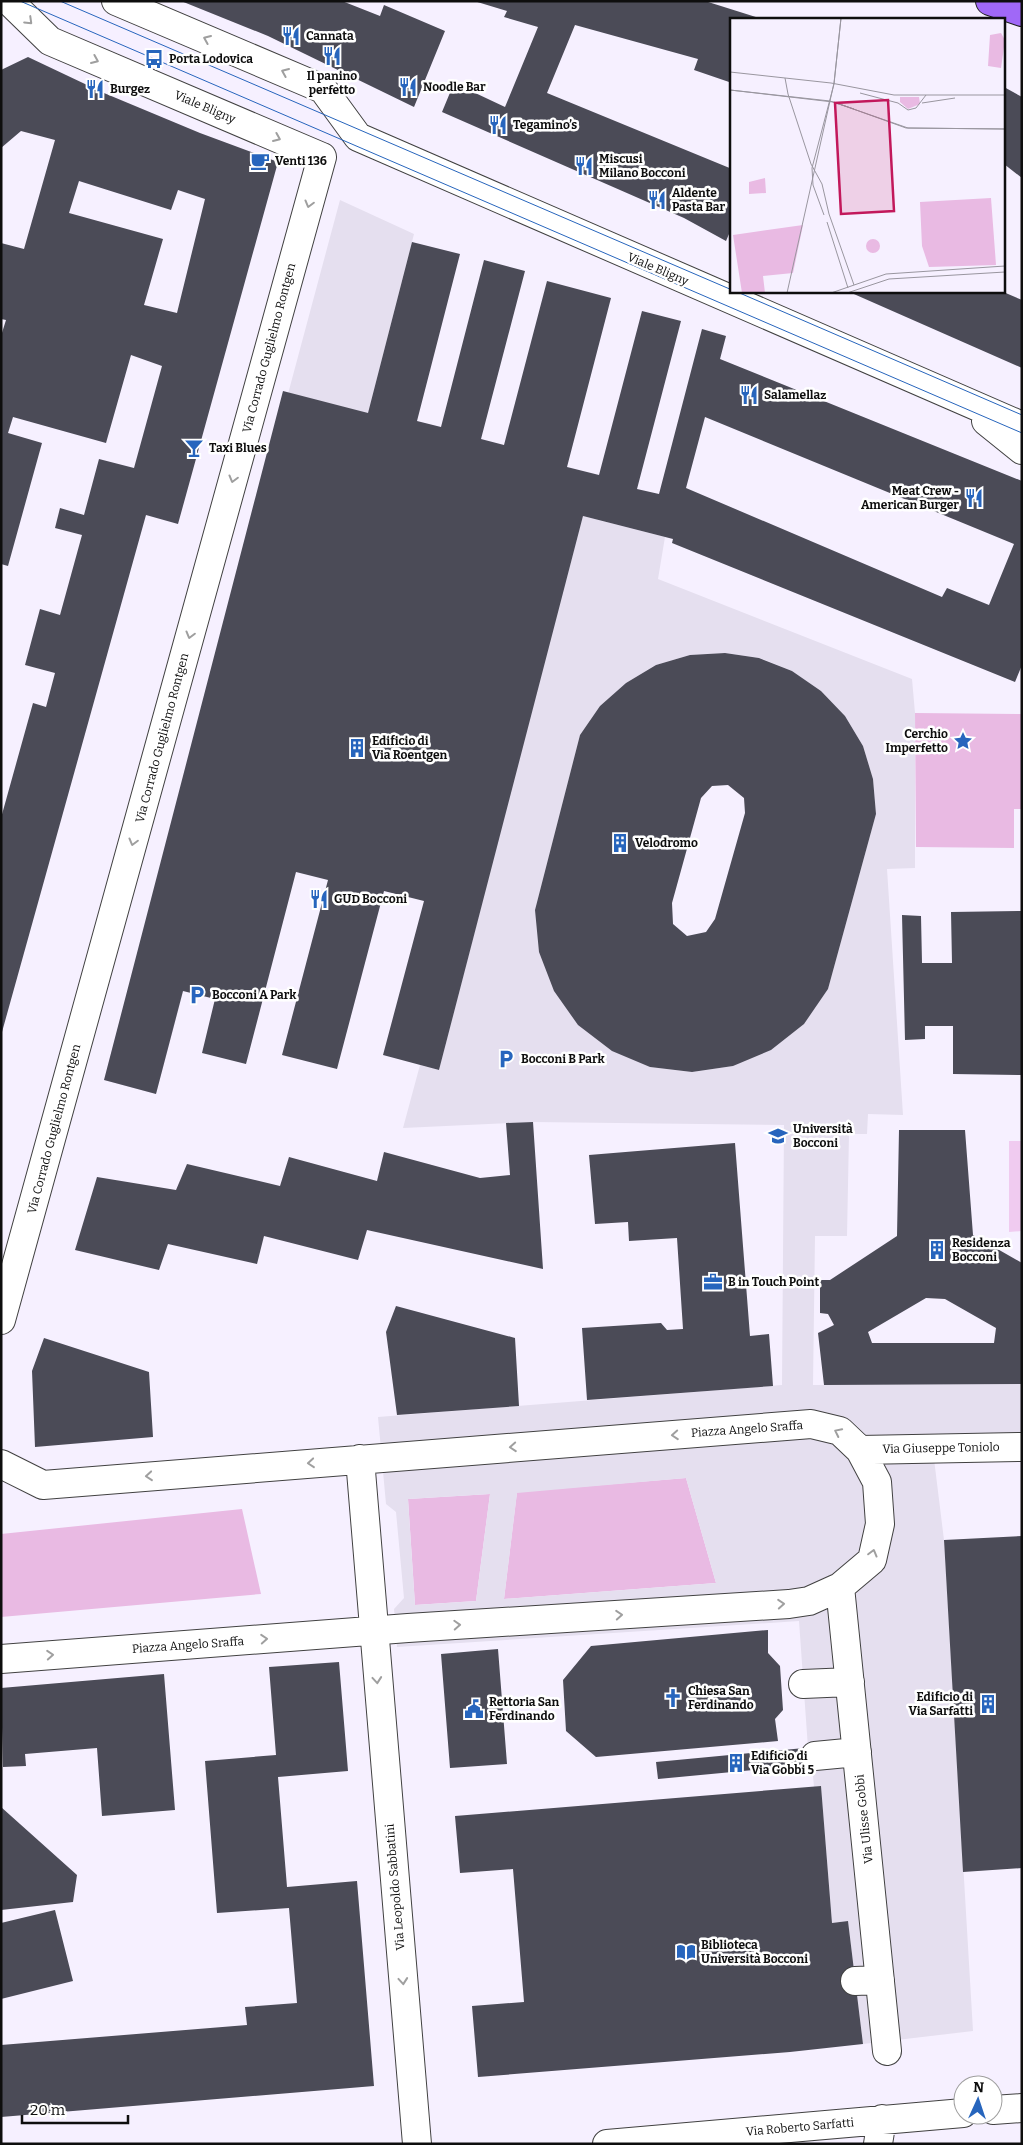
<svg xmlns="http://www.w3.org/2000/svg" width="1023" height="2145" font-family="Bitter,serif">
	<rect width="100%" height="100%" fill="#f6f0ff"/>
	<path fill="#e9bae3" d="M915,713L1022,714V809H1014V848L916,847Z
		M686,1478L716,1583L504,1599L517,1492Z
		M490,1494L476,1601L415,1605L408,1499Z
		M242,1509L261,1594L1,1617V1534Z"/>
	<path fill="#f0cbf0" d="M1009,1141H1022V1231L1009,1232Z"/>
	<path fill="#e5dfef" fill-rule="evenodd" d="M340,200L414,234L368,413L359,526L566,581L583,516L665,537L658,579L912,679L915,713V868L887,869L903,1115L868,1114L867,1134H849L847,1236H815L813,1385L1022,1384V1457L934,1459L944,1540L973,2031L863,2044L848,1921L832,1923L821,1786L814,1787L812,1764L808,1748L799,1621L397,1647L394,1609L404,1598L396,1512L386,1504L378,1417L782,1385L784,1125L533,1122L403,1128L420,1065L439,1070L481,907L224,838L156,1094L104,1080ZM725,653L760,658L792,671L821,691L845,716L863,746L873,779L876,814L828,989L804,1023L733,1066L692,1072L650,1067L535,910L580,735L600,706L626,683L656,665L690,655ZM686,1478L716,1583L504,1599L517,1493ZM490,1494L476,1601L415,1605L408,1499Z"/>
	<path fill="#4b4b57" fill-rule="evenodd" d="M181,1H342L380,16L384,5L445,31L414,107L268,36Z
		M474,1H705L759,18L732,19V83L694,70L698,59L575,25L547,93L732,169V227L726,241L684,218L442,112L454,83L505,107L538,27L504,17L507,11Z
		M28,57L104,93L200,133L278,162L178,524L146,515L2,1032L1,818L33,703L46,707L55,673L25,665L40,609L60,615L82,535L55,528L60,508L84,515L99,459L134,468L162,366L131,355L106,443L13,417L8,433L42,443L8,566L1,564V336L6,320L1,319V243L24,249L55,140L21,131L1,148V70ZM79,181L171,210L178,190L205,199L177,313L144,305L163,239L69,213Z
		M1004,87L1022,97V178L1004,164Z
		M412,242L460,254L417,421L441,427L484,260L525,271L481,439L504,445L547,281L611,298L567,467L599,475L642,311L681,321L637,489L659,494L702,329L726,336L720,359L1022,481V665L1015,682L672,543L673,539L583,516L439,1070L383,1055L424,901L384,891L337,1069L282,1055L328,880L296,872L246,1064L202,1053L215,999L183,991L156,1094L104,1080L283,391L368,413ZM705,417L1014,544L989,605L947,588L942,597L686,488Z
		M847,291H1001L1022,300V368Z
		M725,653L759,658L792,671L821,691L845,716L863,746L873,779L876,814L828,989L804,1024L771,1050L733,1066L692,1072L650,1067L612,1051L578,1025L554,991L539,952L535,910L580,735L600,706L626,683L656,665L690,655ZM728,785L744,798L745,813L715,919L706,932L687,936L673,924L672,903L701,798L712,786Z
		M1022,911V1075L953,1074V1026H925V1039L905,1040L902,915L921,916L922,963H952L951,912Z
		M533,1122L543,1269L367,1230L358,1260L264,1236L257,1264L168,1244L159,1270L75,1250L97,1177L176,1190L187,1164L280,1186L289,1157L377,1181L384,1152L480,1178L510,1175L506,1123Z
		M899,1130H965L973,1235L1022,1263V1384L824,1385L818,1333L834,1325L828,1314L820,1313V1280H830L897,1236ZM926,1298L945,1299L996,1328L994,1343H872L868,1332Z
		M735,1143L750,1336L769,1334L773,1386L587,1400L582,1328L661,1323L667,1330L683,1329L677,1238L629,1241L628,1222L595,1224L589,1155Z
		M396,1306L515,1338L519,1406L397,1415L386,1332Z
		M44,1338L149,1372L153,1437L35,1447L32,1371Z
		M1022,1536V1868L963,1872L944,1540Z
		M768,1630V1653L780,1666L783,1710L775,1719L778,1741L596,1757L566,1731L563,1680L591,1646Z
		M498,1649L507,1764L450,1768L441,1654Z
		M339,1662L348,1771L278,1777L287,1887L357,1881L374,2086L1,2117V2045L247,2025L245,2007L297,2003L289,1908L217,1913L205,1761L276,1755L269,1667Z
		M164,1674L175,1810L102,1816L97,1748L25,1754L26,1766L3,1767L1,1688Z
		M815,1747L816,1764L658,1779L656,1762Z
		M821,1786L832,1923L848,1921L863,2044L790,2052L478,2077L472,2006L524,2002L513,1869L460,1873L455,1816Z
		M1,1807L77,1875L73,1902L1,1910Z
		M55,1910L73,1981L1,1999V1923Z"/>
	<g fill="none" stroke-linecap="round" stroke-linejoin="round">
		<g stroke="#414141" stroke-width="30">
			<path id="minor" d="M9,1L50,41L322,157
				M116,1L323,89L358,137L1022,426
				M986,421L1022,450
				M1,1320L322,157
				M860,1450L1022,1447
				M360,1459L417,2144
				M1,1464L43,1485L811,1424L840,1431L860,1450L877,1482L880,1524L872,1560L840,1587L809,1601L789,1604L408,1628L1,1659
				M840,1587L887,2051
				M803,1684L850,1682
				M815,1756L857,1752
				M855,1981L880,1980
				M993,2110L1022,2108
				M607,2144L963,2113
				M878,2144L882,2119"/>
		</g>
		<g stroke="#1f1f1f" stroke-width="30">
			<path id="major" d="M990,1L1022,12"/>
		</g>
		<use href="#minor" stroke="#fff" stroke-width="28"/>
		<use href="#major" stroke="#a068f7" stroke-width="28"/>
		<path stroke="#2765bd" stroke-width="1" d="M20,1L1022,433
			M60,1L732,290
			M735,291L1022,415"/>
	</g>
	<defs><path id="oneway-chevron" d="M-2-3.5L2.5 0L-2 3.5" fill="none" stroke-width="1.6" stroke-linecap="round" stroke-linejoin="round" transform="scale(1.25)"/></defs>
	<g stroke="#9f9f9f">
		<use href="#oneway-chevron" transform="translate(29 21) rotate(44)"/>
		<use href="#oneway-chevron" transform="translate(207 39) rotate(-157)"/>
		<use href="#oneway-chevron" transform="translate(95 60) rotate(23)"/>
		<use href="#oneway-chevron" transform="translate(285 72) rotate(-157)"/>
		<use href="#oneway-chevron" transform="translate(277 138) rotate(23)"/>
		<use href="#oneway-chevron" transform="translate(309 204) rotate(105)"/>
		<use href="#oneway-chevron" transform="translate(233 479) rotate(105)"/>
		<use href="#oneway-chevron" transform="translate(190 635) rotate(105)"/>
		<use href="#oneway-chevron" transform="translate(133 842) rotate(105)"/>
		<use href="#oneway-chevron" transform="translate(838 1432) rotate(-154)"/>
		<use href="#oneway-chevron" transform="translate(675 1435) rotate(176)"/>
		<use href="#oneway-chevron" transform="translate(513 1447) rotate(176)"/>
		<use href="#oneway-chevron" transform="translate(311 1463) rotate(175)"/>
		<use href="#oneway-chevron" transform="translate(149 1476) rotate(175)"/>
		<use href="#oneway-chevron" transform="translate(873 1553) rotate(-75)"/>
		<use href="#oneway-chevron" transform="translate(781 1604) rotate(-4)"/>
		<use href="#oneway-chevron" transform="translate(619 1615) rotate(-4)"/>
		<use href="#oneway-chevron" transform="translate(457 1625) rotate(-3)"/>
		<use href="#oneway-chevron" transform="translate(264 1639) rotate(-4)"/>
		<use href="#oneway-chevron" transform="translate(50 1655) rotate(-4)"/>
		<use href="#oneway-chevron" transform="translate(377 1680) rotate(85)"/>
		<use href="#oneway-chevron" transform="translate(403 1981) rotate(85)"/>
	</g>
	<defs>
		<g id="restaurant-bare" transform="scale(1.5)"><path d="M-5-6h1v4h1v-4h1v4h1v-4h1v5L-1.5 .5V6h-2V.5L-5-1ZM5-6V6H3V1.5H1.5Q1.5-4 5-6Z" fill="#2765bd" stroke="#fff" stroke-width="2.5" paint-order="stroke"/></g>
		<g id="bus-bare" transform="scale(1.5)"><path d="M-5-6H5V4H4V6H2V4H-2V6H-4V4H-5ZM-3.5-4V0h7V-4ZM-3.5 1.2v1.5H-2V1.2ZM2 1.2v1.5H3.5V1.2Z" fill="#2765bd" stroke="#fff" stroke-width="2.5" paint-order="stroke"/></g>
		<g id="cafe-bare" transform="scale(1.5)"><path d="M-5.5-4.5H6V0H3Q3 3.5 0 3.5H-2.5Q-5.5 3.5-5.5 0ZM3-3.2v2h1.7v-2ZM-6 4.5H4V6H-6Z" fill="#2765bd" stroke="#fff" stroke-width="2.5" paint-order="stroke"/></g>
		<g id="bar-bare" transform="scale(1.5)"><path d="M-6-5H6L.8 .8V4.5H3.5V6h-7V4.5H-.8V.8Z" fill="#2765bd" stroke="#fff" stroke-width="2.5" paint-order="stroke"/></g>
		<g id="sight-bare" transform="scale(1.5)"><path d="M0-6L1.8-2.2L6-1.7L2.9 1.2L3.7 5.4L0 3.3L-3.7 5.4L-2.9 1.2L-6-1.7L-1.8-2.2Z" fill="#2765bd" stroke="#fff" stroke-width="2.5" paint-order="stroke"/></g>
		<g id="building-bare" transform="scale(1.5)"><path d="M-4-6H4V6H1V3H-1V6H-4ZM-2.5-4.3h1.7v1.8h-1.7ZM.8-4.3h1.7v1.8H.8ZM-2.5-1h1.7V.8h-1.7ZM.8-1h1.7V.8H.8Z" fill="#2765bd" stroke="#fff" stroke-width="2.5" paint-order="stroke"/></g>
		<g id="parking-bare" transform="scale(1.5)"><path d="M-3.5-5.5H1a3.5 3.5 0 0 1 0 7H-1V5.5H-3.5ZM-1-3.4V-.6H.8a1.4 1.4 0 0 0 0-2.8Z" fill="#2765bd" stroke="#fff" stroke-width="2.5" paint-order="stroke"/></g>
		<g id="university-bare" transform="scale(1.5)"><path d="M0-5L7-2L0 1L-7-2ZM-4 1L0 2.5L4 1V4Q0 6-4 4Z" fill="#2765bd" stroke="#fff" stroke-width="2.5" paint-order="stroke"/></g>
		<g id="office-bare" transform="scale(1.5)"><path d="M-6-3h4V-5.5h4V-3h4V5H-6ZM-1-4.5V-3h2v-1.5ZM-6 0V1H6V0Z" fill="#2765bd" stroke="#fff" stroke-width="2.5" paint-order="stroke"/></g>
		<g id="church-bare" transform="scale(1.5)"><path d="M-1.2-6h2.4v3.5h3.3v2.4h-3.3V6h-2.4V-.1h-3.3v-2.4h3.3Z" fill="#2765bd" stroke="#fff" stroke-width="2.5" paint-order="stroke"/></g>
		<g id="civic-bare" transform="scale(1.5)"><path d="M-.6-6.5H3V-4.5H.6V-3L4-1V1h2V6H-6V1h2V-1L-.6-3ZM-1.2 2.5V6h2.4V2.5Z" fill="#2765bd" stroke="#fff" stroke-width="2.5" paint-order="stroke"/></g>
		<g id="library-bare" transform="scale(1.5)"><path d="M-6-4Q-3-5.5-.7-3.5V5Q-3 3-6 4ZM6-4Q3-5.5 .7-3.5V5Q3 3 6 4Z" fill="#2765bd" stroke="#fff" stroke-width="2.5" paint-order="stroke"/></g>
	</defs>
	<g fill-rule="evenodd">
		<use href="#restaurant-bare" x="291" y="36"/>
		<use href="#restaurant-bare" x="332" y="56"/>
		<use href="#bus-bare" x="154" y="59"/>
		<use href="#restaurant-bare" x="408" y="87"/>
		<use href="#restaurant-bare" x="95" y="89"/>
		<use href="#restaurant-bare" x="498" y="125"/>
		<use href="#cafe-bare" x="260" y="161"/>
		<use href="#restaurant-bare" x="584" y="166"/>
		<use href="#restaurant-bare" x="657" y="200"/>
		<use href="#restaurant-bare" x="749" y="395"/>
		<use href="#bar-bare" x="194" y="448"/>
		<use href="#restaurant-bare" x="974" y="498"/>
		<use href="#sight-bare" x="963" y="741"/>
		<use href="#building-bare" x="357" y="748"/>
		<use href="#building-bare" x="620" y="843"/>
		<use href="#restaurant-bare" x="319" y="899"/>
		<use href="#parking-bare" x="197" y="995"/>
		<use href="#parking-bare" x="506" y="1059"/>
		<use href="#university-bare" x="778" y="1136"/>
		<use href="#building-bare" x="937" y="1250"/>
		<use href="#office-bare" x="713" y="1282"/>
		<use href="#church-bare" x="673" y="1698"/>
		<use href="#building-bare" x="988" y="1704"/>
		<use href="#civic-bare" x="474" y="1709"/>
		<use href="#building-bare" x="736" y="1763"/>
		<use href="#library-bare" x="686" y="1952"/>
	</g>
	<g text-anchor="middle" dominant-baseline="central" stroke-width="5" stroke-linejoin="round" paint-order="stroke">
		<g font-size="12" font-weight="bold" fill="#0e0e0e" stroke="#fff" text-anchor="start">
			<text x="306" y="36">Cannata</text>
			<text x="169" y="59">Porta Lodovica</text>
			<text x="332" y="76" text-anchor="middle">Il panino<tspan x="332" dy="14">perfetto</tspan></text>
			<text x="423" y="87">Noodle Bar</text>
			<text x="110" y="89">Burgez</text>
			<text x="513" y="125">Tegamino’s</text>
			<text x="599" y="159">Miscusi<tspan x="599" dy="14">Milano Bocconi</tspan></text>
			<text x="275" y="161">Venti 136</text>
			<text x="672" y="193">Aldente<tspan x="672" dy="14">Pasta Bar</tspan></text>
			<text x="764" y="395">Salamellaz</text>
			<text x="209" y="448">Taxi Blues</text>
			<text x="959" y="491" text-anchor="end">Meat Crew -<tspan x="959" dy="14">American Burger</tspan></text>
			<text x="948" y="734" text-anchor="end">Cerchio<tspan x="948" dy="14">Imperfetto</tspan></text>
			<text x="372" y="741">Edificio di<tspan x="372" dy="14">Via Roentgen</tspan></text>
			<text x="635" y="843">Velodromo</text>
			<text x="334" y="899">GUD Bocconi</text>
			<text x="212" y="995">Bocconi A Park</text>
			<text x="521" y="1059">Bocconi B Park</text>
			<text x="793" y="1129">Università<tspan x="793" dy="14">Bocconi</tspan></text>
			<text x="952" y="1243">Residenza<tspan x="952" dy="14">Bocconi</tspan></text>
			<text x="728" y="1282">B in Touch Point</text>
			<text x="688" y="1691">Chiesa San<tspan x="688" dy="14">Ferdinando</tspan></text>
			<text x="973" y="1697" text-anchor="end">Edificio di<tspan x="973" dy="14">Via Sarfatti</tspan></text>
			<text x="489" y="1702">Rettoria San<tspan x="489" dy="14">Ferdinando</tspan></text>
			<text x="751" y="1756">Edificio di<tspan x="751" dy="14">Via Gobbi 5</tspan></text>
			<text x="701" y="1945">Biblioteca<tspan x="701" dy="14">Università Bocconi</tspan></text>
		</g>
		<g font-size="12" fill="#0e0e0e" stroke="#fff">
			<text transform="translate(205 107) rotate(23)">Viale Bligny</text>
			<text transform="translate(658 269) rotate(23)">Viale Bligny</text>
			<text transform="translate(269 348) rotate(-75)">Via Corrado Guglielmo Rontgen</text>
			<text transform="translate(162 738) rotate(-75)">Via Corrado Guglielmo Rontgen</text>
			<text transform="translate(54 1129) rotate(-75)">Via Corrado Guglielmo Rontgen</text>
			<text transform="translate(747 1429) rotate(-4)">Piazza Angelo Sraffa</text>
			<text transform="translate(941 1448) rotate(-1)">Via Giuseppe Toniolo</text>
			<text transform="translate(188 1645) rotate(-4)">Piazza Angelo Sraffa</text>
			<text transform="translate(864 1819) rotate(-96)">Via Ulisse Gobbi</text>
			<text transform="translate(395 1887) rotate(-95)">Via Leopoldo Sabbatini</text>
			<text transform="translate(800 2127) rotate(-5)">Via Roberto Sarfatti</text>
		</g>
	</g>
	<g transform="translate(730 18)">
		<rect width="275" height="275" fill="#f6f0ff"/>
		<path d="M271,15L275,22L271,50L258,48L260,17ZM170,79H189L190,86L178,91L170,84ZM35,160L36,175L19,176V164ZM261,180L266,247L199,249L192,228L190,184ZM73,207L63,255L33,258L35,275H12L3,217ZM136 228a7 7 0 1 1 14 0a7 7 0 1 1-14 0Z" fill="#e9bae3"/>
		<path fill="none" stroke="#99969f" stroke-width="1" d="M0,54L101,65L164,77H275M55,60L58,76L81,146L92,166L99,196M104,66L111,0M0,72L100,83L124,91M0,72L103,84L178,110L275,111M130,75L168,85L178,92L186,90L196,77M104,84L176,110L275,111M192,85L225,80M99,196L124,267M94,197L83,167L82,150L104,66M97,204L118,270M57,275L104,65L111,0M101,275L156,256L275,248M117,275L159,261L275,254"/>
		<path fill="#c2185b" fill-opacity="0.15" stroke="#c2185b" stroke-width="2.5" d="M158,82L164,193L111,196L105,85Z"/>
		<rect width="275" height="275" fill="none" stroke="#0e0e0e" stroke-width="2.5"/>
	</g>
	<rect width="1023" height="2145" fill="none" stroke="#0e0e0e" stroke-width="5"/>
	<g transform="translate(978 2100) rotate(3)"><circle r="24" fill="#ffffff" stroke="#9f9f9f"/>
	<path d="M0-4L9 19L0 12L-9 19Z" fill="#2765bd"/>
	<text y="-8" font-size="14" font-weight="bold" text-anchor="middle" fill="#0e0e0e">N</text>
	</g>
	<path d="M22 2115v8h106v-8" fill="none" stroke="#0e0e0e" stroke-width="2.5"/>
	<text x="30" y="2115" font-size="15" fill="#0e0e0e" stroke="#ffffff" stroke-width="4" paint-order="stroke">20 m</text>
</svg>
